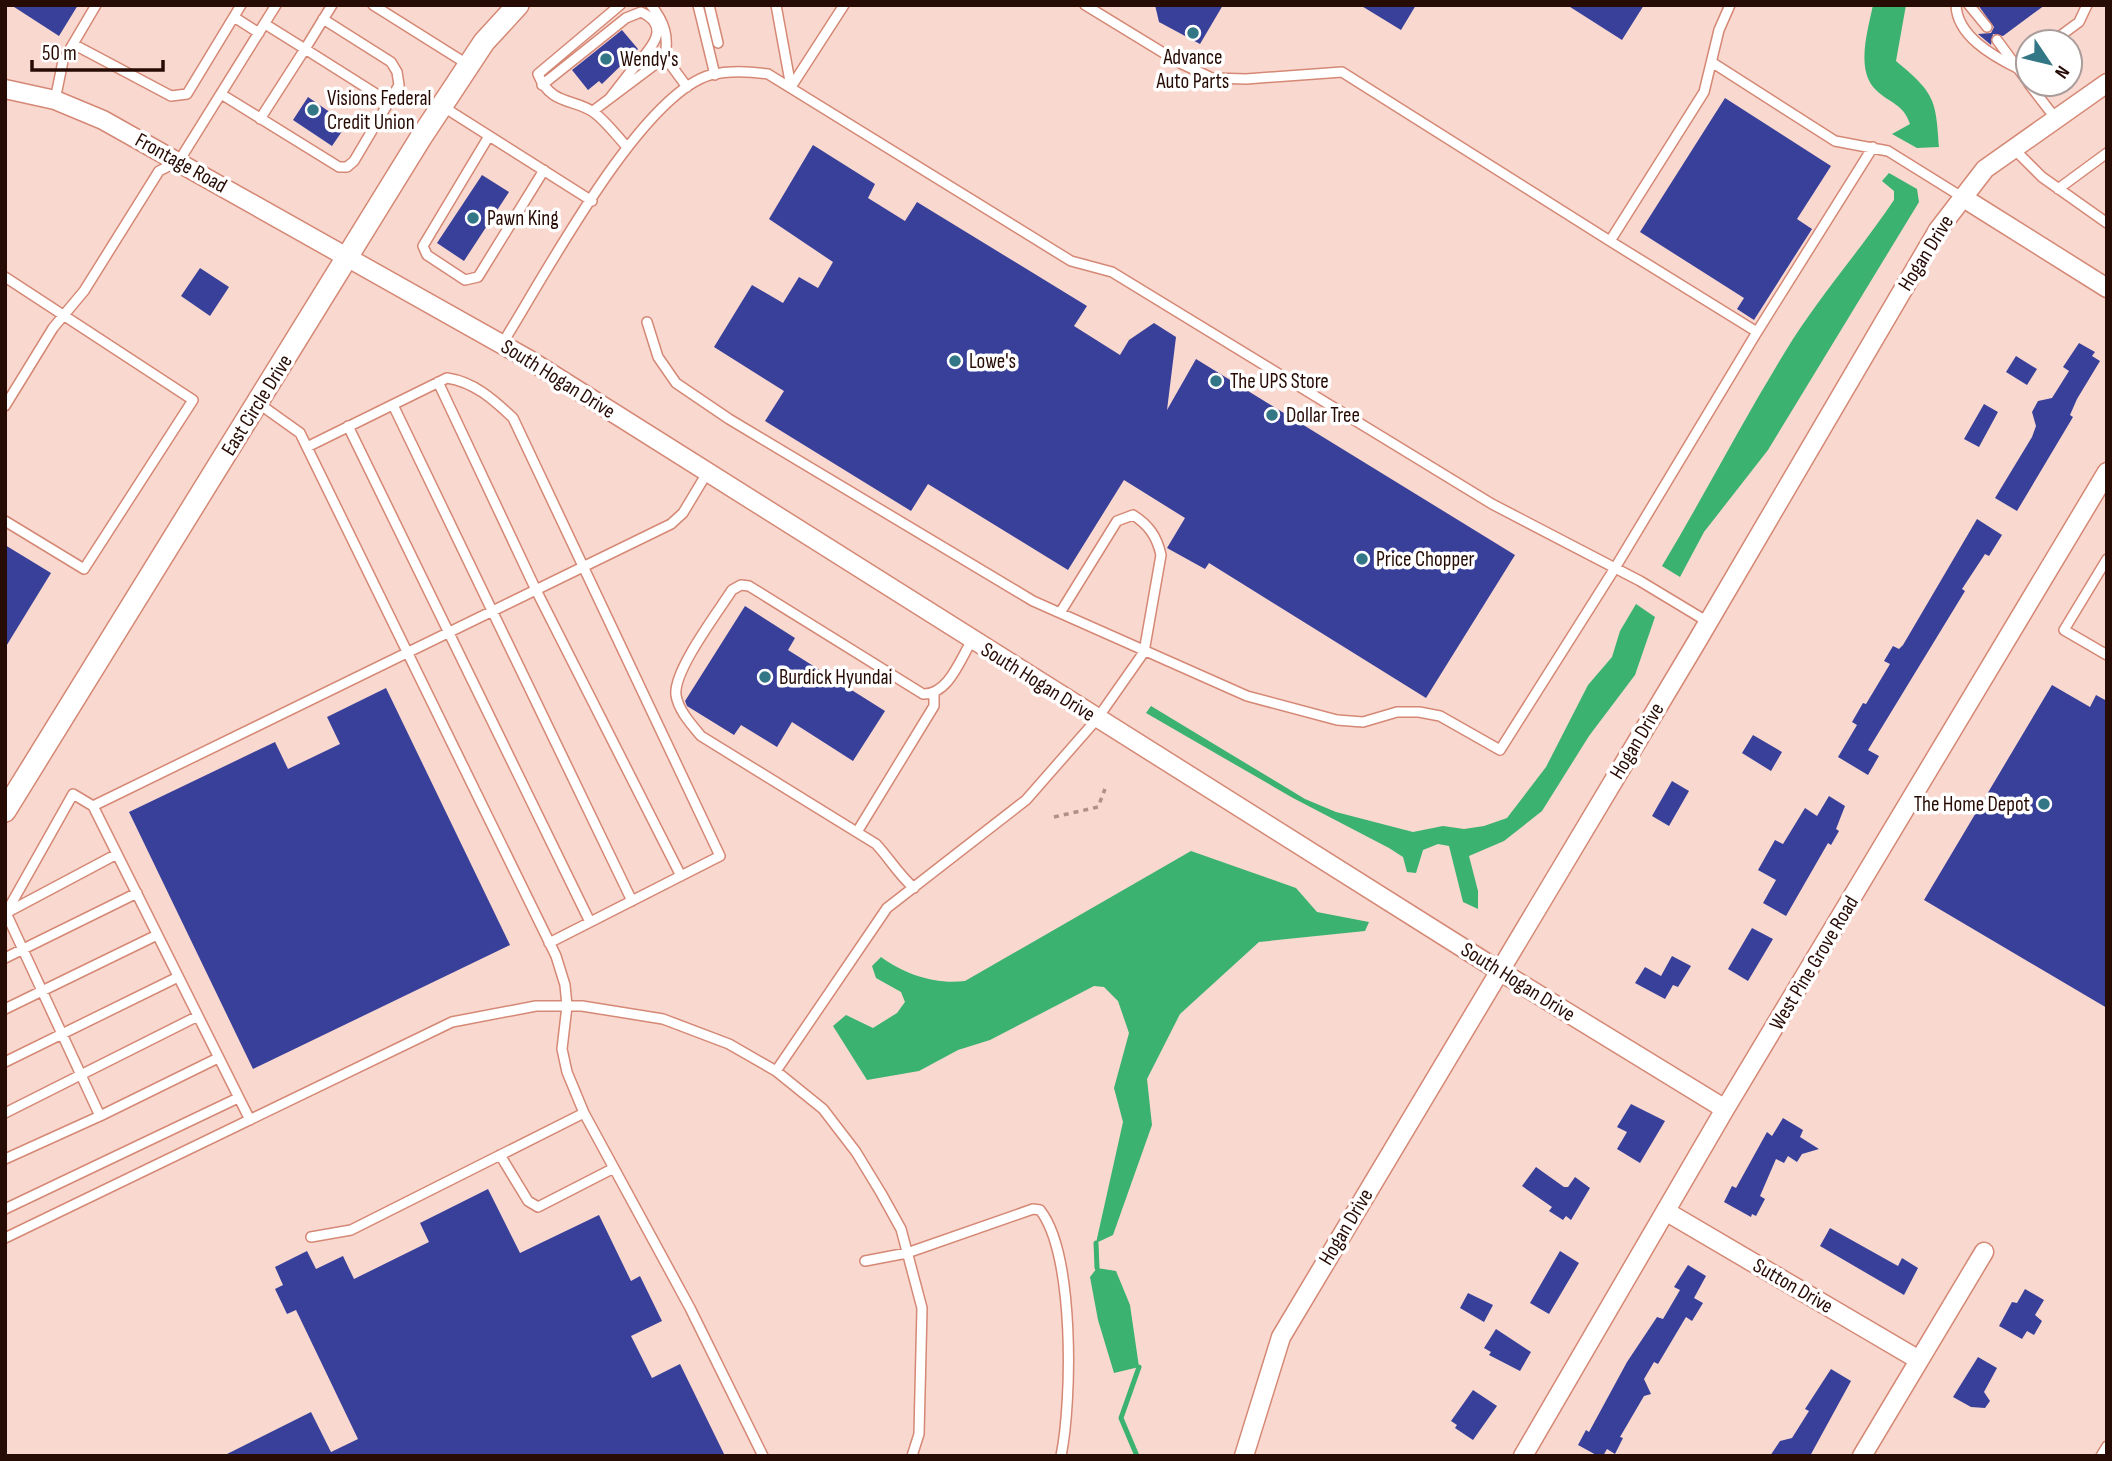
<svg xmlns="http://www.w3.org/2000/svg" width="2112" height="1461" font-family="'Sofia Sans Condensed',sans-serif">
	<rect width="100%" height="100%" fill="#f9d8cf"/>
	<path fill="#3bb26f" d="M1873,5H1906L1896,61C1934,93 1936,98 1939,147L1917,148L1892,134L1910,124C1903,103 1890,104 1876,90C1855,70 1868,30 1873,5Z
		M1889,173L1917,189L1919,202L1768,450L1704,532L1680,577L1662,566C1704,496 1742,422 1785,352C1817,299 1859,252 1894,200V191L1882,181Z
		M1636,604L1655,617L1635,675L1589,736L1542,811L1504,841L1469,856L1478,891V909L1463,902L1449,846L1438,844L1423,850L1416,873L1407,872L1403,857L1389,848L1293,798L1146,713L1151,706L1305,799L1336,812L1413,832L1443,826L1464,829L1484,826L1507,818L1546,767L1588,685L1612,657L1620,631Z
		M1191,851L1296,888L1317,912L1369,922L1365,931L1259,942L1180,1014L1147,1079L1152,1125L1113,1235L1096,1243L1123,1122L1114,1088L1129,1033L1118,1001L1104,987L1094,986L990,1040L958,1050L919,1071L867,1080L833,1026L846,1015L873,1028L897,1013L905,1002L901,992L876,978L872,966L881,957C904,974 936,985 965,981Z
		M1097,1268L1116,1271L1130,1305L1139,1367L1114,1373L1098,1320L1090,1277Z"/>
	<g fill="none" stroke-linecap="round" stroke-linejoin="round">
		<path stroke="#3bb26f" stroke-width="5" d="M1096,1243L1097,1268
			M1137,1456L1121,1418L1139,1367"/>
	</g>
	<path fill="#39409a" d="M11,5H78L59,36Z
		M1155,5H1223L1200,44L1159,22Z
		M1360,5H1416L1401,30Z
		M1567,5H1644L1622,40Z
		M1978,5H2045L2003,36L1993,34L1991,45L1978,34L1991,33L1994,27Z
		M622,30L638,49L602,84L599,81L588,90L572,70Z
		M308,97L347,124L332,146L293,120Z
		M1725,98L1831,166L1797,219L1812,229L1754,320L1737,309L1744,298L1640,232Z
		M813,145L875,184L868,198L905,221L917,202L1087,306L1074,326L1120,355L1129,340L1154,323L1176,337L1167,410L1196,359L1515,555L1426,698L1209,563L1205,569L1167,548L1185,518L1124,480L1068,570L928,484L911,511L765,421L784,391L714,347L752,285L783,303L799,277L818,288L833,262L769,219Z
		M482,175L509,192L464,261L437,243Z
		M200,268L229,287L210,316L181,296Z
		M2079,343L2095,352L2092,356L2100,361L2077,399L2070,415L2073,417L2017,511L1995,498L2032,437L2036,426L2032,412L2038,401L2052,398L2069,371L2063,367Z
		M2016,356L2037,369L2027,385L2006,372Z
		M1984,404L1998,412L1979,447L1964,439Z
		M1977,519L2002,535L1989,556L1985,554L1962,589L1965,591L1868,750L1879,756L1868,775L1838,757L1857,725L1852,722L1863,703L1866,704L1890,664L1884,661L1893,646L1899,649L1903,645Z
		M5,545L51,573L5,648Z
		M745,606L795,638L788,650L885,711L853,761L792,722L777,747L741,725L734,735L687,706L685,701Z
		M2052,685L2090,707L2096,695L2107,701V1008L1924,900Z
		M386,688L510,945L253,1069L129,812L275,742L288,769L340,744L327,717Z
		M1753,735L1782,752L1771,771L1742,753Z
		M1672,781L1689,791L1669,826L1652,816Z
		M1829,796L1845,806L1836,829L1839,831L1831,845L1828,843L1786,916L1763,903L1776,880L1758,870L1775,840L1783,844L1805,808L1817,816Z
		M1752,928L1773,939L1748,981L1728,969Z
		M1672,956L1691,966L1678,987L1673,985L1665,999L1635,983L1645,967L1661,976Z
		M1631,1104L1665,1121L1640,1163L1617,1149L1627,1132L1617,1127Z
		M1783,1118L1803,1130L1800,1137L1819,1149L1802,1154L1797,1162L1788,1156L1784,1163L1776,1159L1760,1196L1765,1199L1756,1216L1752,1214L1751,1217L1724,1202L1732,1186L1736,1188L1767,1132L1772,1136Z
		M1536,1167L1564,1187H1568L1575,1177L1590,1188L1571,1220L1566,1216L1563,1220L1549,1211L1552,1207L1522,1186Z
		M488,1189L520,1253L599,1215L631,1281L640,1276L662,1321L631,1336L652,1378L680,1364L725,1456H223L311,1412L331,1452L358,1439L296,1310L287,1314L275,1289L283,1285L275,1267L307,1251L316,1269L343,1256L354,1279L429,1242L420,1223Z
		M1830,1228L1898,1266L1902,1258L1918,1268L1904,1295L1820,1246Z
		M1560,1251L1579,1263L1549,1314L1530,1303Z
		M1688,1265L1706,1276L1694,1298L1703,1303L1692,1321L1686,1317L1658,1364L1654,1362L1644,1379L1651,1394L1644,1396L1620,1437L1623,1438L1615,1454L1607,1449L1603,1456H1598L1578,1445L1586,1430L1589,1432L1627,1362L1657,1317L1663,1319L1680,1290L1674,1287Z
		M2025,1289L2044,1300L2035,1315L2042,1321L2034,1335L2027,1331L2022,1339L1999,1326L2012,1302L2017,1303Z
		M1468,1293L1493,1305L1484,1322L1460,1308Z
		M1496,1329L1531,1352L1520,1371L1489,1355L1491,1352L1484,1348Z
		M1978,1357L1997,1368L1984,1392L1990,1401L1985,1408L1971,1407L1953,1397Z
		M1831,1369L1851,1381L1810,1456H1770L1780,1441L1792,1438L1809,1411L1805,1409Z
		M1473,1390L1497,1406L1473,1440L1455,1428L1457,1425L1451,1421Z"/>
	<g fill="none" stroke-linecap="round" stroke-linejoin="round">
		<g stroke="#d58875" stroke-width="12">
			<path id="service" d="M373,5L467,64
				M620,5L538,74C551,107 577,98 596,114C607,123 617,136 627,147
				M651,5C664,22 669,35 665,57L687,87
				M698,5L715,75
				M709,5L718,43
				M776,5L791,87
				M1085,5L1180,63L1212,78L1246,79L1342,72L1610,241L1704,92L1719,30L1730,5
				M1956,5C1957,36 1993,56 2017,68
				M1969,5L1987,27
				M234,17L259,33
				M265,24L305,49L332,5
				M1997,40L2028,82
				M2052,42L2079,22L2087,5
				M73,44L171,96L187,94L241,5
				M1713,63L1835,141L1888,151L1962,197
				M2017,68L2028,60
				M2029,84L2056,119
				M542,85L626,18L641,12C676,28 645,54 631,71C624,80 617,89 610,98
				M791,87L844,5
				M221,94L339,167H347L354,161L399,85L397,72L391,62L323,19
				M55,100L63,61L96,5
				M442,106L592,201
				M593,111L665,57
				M260,119L305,49L389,102
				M489,136L423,246L427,255L465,280L478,277L544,170
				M2014,149L2042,177L2107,223
				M2058,189L2107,153
				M1610,241L1757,332L1873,147
				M5,277L193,400L84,569L5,521
				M647,322L658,357L676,383L729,419L1033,601L1247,696L1337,720L1363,722L1397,712H1419L1440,716L1500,750L1615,568L1757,332
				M502,344C543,279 639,96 710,75C730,70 748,71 768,74L1071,261L1112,272L1492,504L1640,581L1708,622
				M438,382L536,590L681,876
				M258,403L300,433L556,956L565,985L567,1006L562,1049L567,1072L584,1113L690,1308L763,1456
				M393,405L632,901
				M5,406L53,328L84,291L159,171L179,161L276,5
				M348,426L590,922
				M307,447L447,378C474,382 493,399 513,418L720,856L549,943
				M2107,559L2064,630L2107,655
				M857,832L934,706V695
				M914,888C898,874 890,859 876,844L701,736C692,725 678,710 676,695C673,671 718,612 732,590L741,585L749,586L923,694C948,695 960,660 972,640
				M6,913L117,854
				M5,958L137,893
				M5,1009L157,935
				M5,1062L178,977
				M776,1071L887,908L1026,800L1097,719L1144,652L1161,555C1157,537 1149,525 1133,515L1117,521L1060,613
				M5,1113L198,1016
				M100,1116L218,1058
				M250,1120L93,806L671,524L683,513L707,473
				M500,1155L528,1201L538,1207L614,1168
				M5,1159L100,1116L6,913L73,794L93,806
				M5,1209L238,1098
				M311,1237L351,1230L584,1113
				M5,1238L452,1022L536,1006H582L663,1019L729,1044L776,1071L823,1109L856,1152L881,1193L901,1229L922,1308L919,1434L912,1456
				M865,1261L907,1253L1033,1209L1040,1210C1075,1254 1072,1402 1061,1456
				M2101,1456L2107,1446"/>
		</g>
		<g stroke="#d58875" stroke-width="21">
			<path id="minor" d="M5,89L55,100L103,120L528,359L1498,970L1725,1109
				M1962,197L2107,288
				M1667,1212L1919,1360
				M1244,1456L1281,1337L1696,643L1938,230L1985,169L2107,83
				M1523,1456L1725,1109L2107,472
				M1862,1456L1984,1252"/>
		</g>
		<g stroke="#d58875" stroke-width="24">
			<path id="tertiary" d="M5,811L420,139L484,42L518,5"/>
		</g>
		<path stroke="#b09189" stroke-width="3.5" stroke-dasharray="5 5" stroke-linecap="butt" d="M1054,817L1098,807L1105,789"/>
		<use href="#service" stroke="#fff" stroke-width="9"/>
		<use href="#minor" stroke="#fff" stroke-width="18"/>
		<use href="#tertiary" stroke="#fff" stroke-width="21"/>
	</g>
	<g fill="#337786" stroke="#fff" stroke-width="2.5">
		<circle cx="1193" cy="33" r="7"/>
		<circle cx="606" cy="59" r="7"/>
		<circle cx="313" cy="110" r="7"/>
		<circle cx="473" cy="218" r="7"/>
		<circle cx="955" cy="361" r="7"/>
		<circle cx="1216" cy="381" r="7"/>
		<circle cx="1272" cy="415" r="7"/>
		<circle cx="1362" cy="559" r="7"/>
		<circle cx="765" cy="677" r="7"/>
		<circle cx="2044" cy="804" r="7"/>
	</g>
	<g text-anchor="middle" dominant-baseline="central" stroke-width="7" stroke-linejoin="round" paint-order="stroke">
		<g font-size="21" fill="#270b05" stroke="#fff" text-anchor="start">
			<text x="1193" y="57" text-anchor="middle">Advance<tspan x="1193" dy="24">Auto Parts</tspan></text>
			<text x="620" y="59">Wendy's</text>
			<text x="327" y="98">Visions Federal<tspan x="327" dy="24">Credit Union</tspan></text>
			<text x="487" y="218">Pawn King</text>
			<text x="969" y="361">Lowe's</text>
			<text x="1230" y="381">The UPS Store</text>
			<text x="1286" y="415">Dollar Tree</text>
			<text x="1376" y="559">Price Chopper</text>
			<text x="779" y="677">Burdick Hyundai</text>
			<text x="2030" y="804" text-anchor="end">The Home Depot</text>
		</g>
		<g font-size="21" fill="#270b05" stroke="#fff">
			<text transform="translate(181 163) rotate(29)">Frontage Road</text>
			<text transform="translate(1926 253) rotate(-58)">Hogan Drive</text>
			<text transform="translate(558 379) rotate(32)">South Hogan Drive</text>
			<text transform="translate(257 405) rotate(-58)">East Circle Drive</text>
			<text transform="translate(1038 682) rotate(32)">South Hogan Drive</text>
			<text transform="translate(1637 741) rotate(-59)">Hogan Drive</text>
			<text transform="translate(1814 963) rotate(-59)">West Pine Grove Road</text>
			<text transform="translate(1518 982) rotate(32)">South Hogan Drive</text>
			<text transform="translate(1346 1227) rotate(-59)">Hogan Drive</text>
			<text transform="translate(1793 1286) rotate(30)">Sutton Drive</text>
		</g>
	</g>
	<rect width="2112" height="1461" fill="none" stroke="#270b05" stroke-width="14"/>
	<g transform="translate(2049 63) rotate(125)"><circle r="33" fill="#ffffff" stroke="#a99d9b" stroke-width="2"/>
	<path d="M0-5L12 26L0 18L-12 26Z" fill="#337786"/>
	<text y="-10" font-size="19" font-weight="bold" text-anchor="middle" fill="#270b05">N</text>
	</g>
	<path d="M32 60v10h131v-10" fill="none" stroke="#270b05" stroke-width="3.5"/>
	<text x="42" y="60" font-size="21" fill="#270b05" stroke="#ffffff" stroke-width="5" paint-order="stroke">50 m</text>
</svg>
